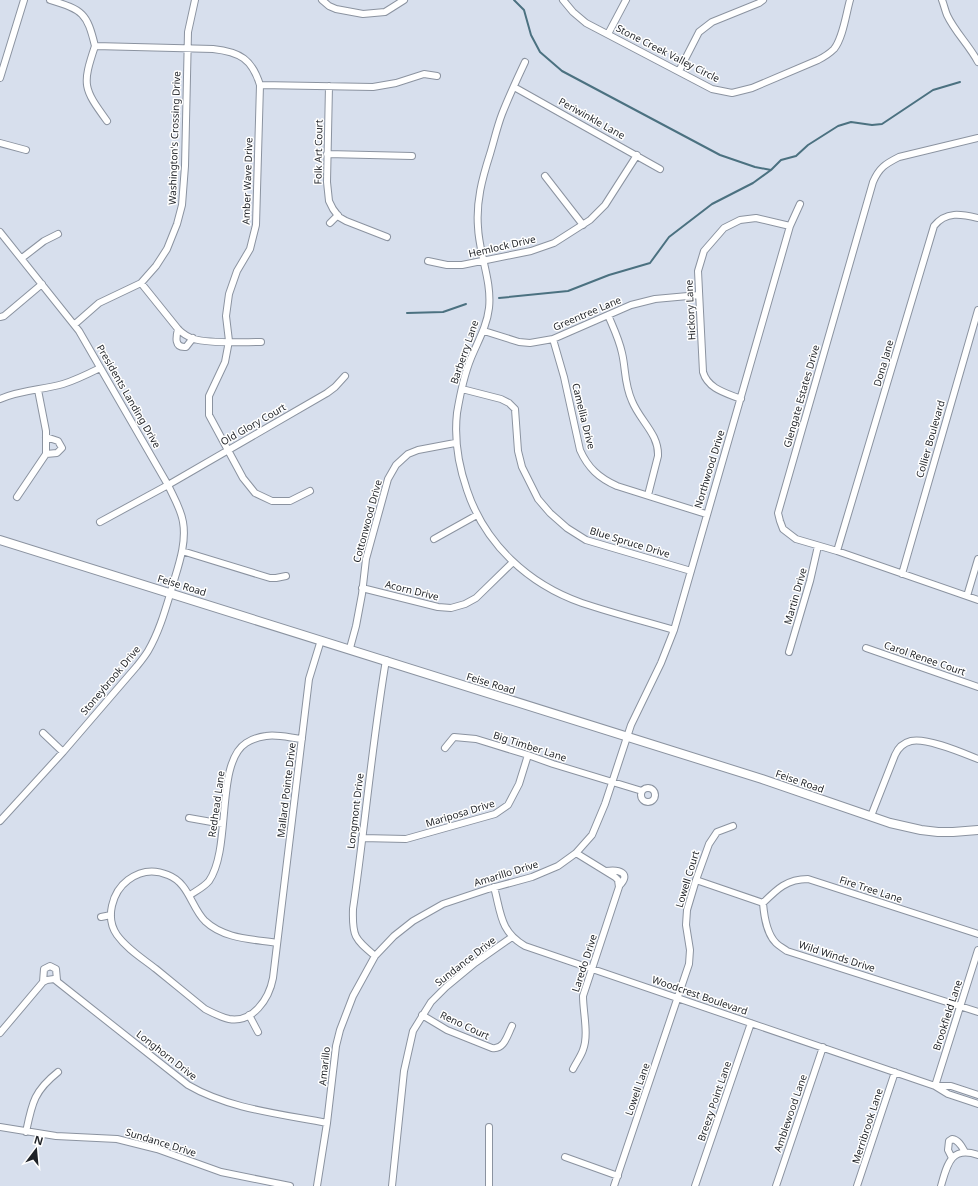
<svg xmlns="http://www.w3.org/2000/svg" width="978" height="1186" font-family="'Noto Sans',sans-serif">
	<rect width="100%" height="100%" fill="#d7dfed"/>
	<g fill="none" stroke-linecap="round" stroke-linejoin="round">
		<path stroke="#4b7180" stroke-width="2" d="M514,0L524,10L531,35L540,52L562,71L720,155L755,167L771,170
			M499,298L568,291L609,275L650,263L669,237L712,204L753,183L771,170L781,160L796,156L808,145L838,126L851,122L872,125L882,124L933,90L960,82
			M407,313L443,312L466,304"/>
		<g stroke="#8b93a0" stroke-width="8">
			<path id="street" d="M50,0C83,10 87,13 95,46L213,49C240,52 252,59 260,85L256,225L250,249L237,271L229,294L226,316L229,341L225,362L209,396V415L243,478L255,493L272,501H290L310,491
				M322,0L329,6L336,9L363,14L385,12L404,0
				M563,0L573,12L586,23L712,89L732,93L752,88L818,60C824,57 829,54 834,49C843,38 846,14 850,0
				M942,0C944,5 945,10 947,15C955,32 969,45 978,62
				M608,34L626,0
				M95,46C82,85 83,88 107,121
				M525,62C517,79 509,96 502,114C497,127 494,141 490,154C482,179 476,202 478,227C479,254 492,281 489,308C487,326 478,341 471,358C464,375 460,395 457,413C454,440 458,464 467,490C485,544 528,584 582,603C612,613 643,621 674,630
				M679,71L699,32L712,22L759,3L763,0
				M0,78L24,0
				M260,85L373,87L396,83L424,74L437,76
				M329,86L327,182L329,201L333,209L339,217L346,221L387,237
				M514,87L660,169
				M978,138L899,157C885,164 879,168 873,182L778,513L780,521L783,529L796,539L837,551L978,600
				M0,143L26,150
				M327,154L412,156
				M545,176L583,225
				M330,223L338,215
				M0,232L79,331L168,485C173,496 181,509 183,522C187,545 177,569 171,591C165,611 159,632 148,651C145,656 141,661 137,666L63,752L0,821
				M22,258L44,241L58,234
				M428,261L447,265H462L531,251L554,243L590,220L605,205L637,155
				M141,283L178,329C182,333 188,337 194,339C211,344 243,342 261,342
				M608,315C613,327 619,339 622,353C626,370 624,383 632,401C640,421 659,434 658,456L648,495
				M0,317L4,316L42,284
				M75,324L99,303L141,283L156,266L167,249L177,224L182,205L185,166L188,32L195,0
				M178,329C176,337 174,348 186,347L193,338
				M484,331L519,342L530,343L553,339L631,305L655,299L699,295
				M553,339L564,377L580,450C588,468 599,478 617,486L706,514
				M462,389L501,399L509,403L515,409L518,451L522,467L538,499L550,513L567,528L586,540L691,571
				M0,399C20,390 42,390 63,384C76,380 88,374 100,368
				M741,399C726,393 708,389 703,372L698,271L704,251L724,228L740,220L756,218L790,226
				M46,454L57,453L62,448L58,441L46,437
				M17,497L46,454V431L38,390
				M100,522L168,485L327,393L335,387L345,376
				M434,539L477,515
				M182,551L270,578H276L286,576
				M837,551L934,226C946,211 961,214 978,218
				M902,574L978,310
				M362,588L438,607L451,608L465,604L476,598L513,562
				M967,596L978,559
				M350,648L356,626L362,594L366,559L388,479L396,465L408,454L418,450L455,443
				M866,648L978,687
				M789,652L810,581L818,546
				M43,733L63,752
				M445,748L454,737L476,739L528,755L553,764L642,791
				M641 795a7 7 0 1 1 14 0a7 7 0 1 1-14 0Z
				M871,816L895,755C898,748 903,743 911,741C926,737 963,753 978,759
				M189,818L223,824
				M362,838L406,839L495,814L508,805L519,784L528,755
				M606,871C619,869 632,873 619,886
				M696,880L763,903C764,915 766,933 776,943C779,946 783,948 787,951L978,1012
				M494,887C501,913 500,932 525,946L935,1086L948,1094L978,1104
				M190,895C196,891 204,887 209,881C232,848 215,763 246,743C252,739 259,737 266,736C277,734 291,738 302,739
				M763,903C777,889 787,879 808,879L978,934
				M101,917L111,915
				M277,943C252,939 224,939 205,921C191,907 189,883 168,875C154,869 140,871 128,880C112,892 105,918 117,935C127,949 142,958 156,969C172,982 189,996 205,1009C213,1013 220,1017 229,1019C253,1023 269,999 273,978L309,679L321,640
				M375,956C355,939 352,937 353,909C365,827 372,743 386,660
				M43,982L44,969L50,966L56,969L57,980
				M249,1015L258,1032
				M422,1015L447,1030L492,1048C504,1050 507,1036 512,1026
				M0,1033L43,982L47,980L54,979L188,1085C229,1109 281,1114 327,1123
				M573,1069C576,1063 581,1056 583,1050C589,1035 583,1012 583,996L619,887L618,880L615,877L576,853
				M935,1086L978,950
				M937,1086H951L978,1095
				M0,1127L56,1136L117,1139L157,1149L221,1172L290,1186
				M26,1132C32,1103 34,1091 58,1072
				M565,1157L618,1176
				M952,1158L948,1150L949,1141L952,1139C959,1140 962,1147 965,1152
				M317,1186L327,1123L336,1046L340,1030L353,996L375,956L394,936L413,921L443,904L488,889L532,877L558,866L576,853L592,835L605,804L631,725L661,663L674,630L790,226L800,204
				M392,1186L404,1071L413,1031L431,1002L446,987L475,963L512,937
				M489,1186V1127
				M614,1186L689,964L690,950L686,925L687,910L696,880L709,844L717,832L733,826
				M695,1186L751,1023
				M776,1186L823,1047
				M857,1186L895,1072
				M941,1186C947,1165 951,1145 978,1155"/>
		</g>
		<g stroke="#8b93a0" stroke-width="10">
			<path id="secondary" d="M0,540L762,779L890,823L921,830L938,832H953L978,830"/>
		</g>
		<use href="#street" stroke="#fff" stroke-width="6"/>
		<use href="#secondary" stroke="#fff" stroke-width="8"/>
	</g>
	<g text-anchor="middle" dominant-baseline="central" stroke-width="3" stroke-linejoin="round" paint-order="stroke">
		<g font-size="10" fill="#1f2227" stroke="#fff">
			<text transform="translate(668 53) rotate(27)">Stone Creek Valley Circle</text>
			<text transform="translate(592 118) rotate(29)">Periwinkle Lane</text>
			<text transform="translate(174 138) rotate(-88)">Washington's Crossing Drive</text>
			<text transform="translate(318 152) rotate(-89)">Folk Art Court</text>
			<text transform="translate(247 181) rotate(-88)">Amber Wave Drive</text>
			<text transform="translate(502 246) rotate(-13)">Hemlock Drive</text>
			<text transform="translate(690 310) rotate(-93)">Hickory Lane</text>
			<text transform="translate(587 313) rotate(-23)">Greentree Lane</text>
			<text transform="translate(464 352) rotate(-71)">Barberry Lane</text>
			<text transform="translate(883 363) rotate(-74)">Dona Jane</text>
			<text transform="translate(129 396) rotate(60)">Presidents Landing Drive</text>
			<text transform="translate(801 396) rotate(-74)">Glengate Estates Drive</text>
			<text transform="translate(584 416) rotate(76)">Camellia Drive</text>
			<text transform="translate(253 424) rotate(-30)">Old Glory Court</text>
			<text transform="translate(930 439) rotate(-74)">Collier Boulevard</text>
			<text transform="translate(709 469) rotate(-73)">Northwood Drive</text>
			<text transform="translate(367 521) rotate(-75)">Cottonwood Drive</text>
			<text transform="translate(630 542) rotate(17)">Blue Spruce Drive</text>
			<text transform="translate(182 585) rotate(17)">Feise Road</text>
			<text transform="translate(412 590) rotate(14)">Acorn Drive</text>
			<text transform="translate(795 596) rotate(-74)">Martin Drive</text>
			<text transform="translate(925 658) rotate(19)">Carol Renee Court</text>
			<text transform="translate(110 680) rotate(-50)">Stoneybrook Drive</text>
			<text transform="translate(491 683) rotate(17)">Feise Road</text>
			<text transform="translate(530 746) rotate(18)">Big Timber Lane</text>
			<text transform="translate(800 781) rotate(19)">Feise Road</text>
			<text transform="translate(286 790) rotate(-83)">Mallard Pointe Drive</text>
			<text transform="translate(216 804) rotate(-82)">Redhead Lane</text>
			<text transform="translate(355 811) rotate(-83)">Longmont Drive</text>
			<text transform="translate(460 813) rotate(-17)">Mariposa Drive</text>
			<text transform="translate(506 873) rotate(-17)">Amarillo Drive</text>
			<text transform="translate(687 879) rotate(-73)">Lowell Court</text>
			<text transform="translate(871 889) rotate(18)">Fire Tree Lane</text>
			<text transform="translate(837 956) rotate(18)">Wild Winds Drive</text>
			<text transform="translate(465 961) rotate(-38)">Sundance Drive</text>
			<text transform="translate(584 963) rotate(-72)">Laredo Drive</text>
			<text transform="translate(700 995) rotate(19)">Woodcrest Boulevard</text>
			<text transform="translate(947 1015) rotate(-72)">Brookfield Lane</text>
			<text transform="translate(465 1025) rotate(25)">Reno Court</text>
			<text transform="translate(167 1055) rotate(38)">Longhorn Drive</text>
			<text transform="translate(324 1066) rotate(-84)">Amarillo</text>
			<text transform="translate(637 1089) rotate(-71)">Lowell Lane</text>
			<text transform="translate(714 1101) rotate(-71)">Breezy Point Lane</text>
			<text transform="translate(790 1113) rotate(-71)">Amblewood Lane</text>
			<text transform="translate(867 1126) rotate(-72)">Merribrook Lane</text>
			<text transform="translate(161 1142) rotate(17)">Sundance Drive</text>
		</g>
	</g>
	<g transform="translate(36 1150) rotate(16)" stroke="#ffffff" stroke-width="3" paint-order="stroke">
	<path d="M0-3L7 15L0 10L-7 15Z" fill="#1f2227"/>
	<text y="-6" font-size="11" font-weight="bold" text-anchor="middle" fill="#1f2227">N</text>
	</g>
</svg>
